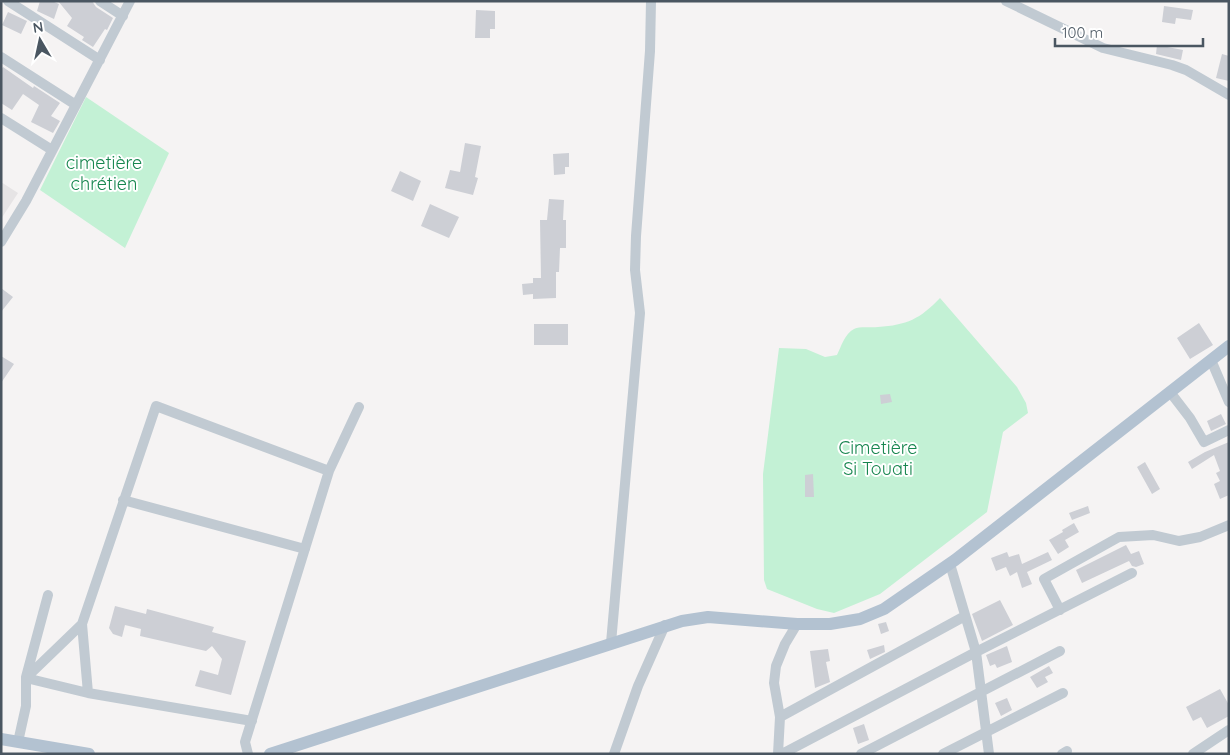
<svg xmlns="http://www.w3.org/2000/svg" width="1230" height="755" font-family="Quicksand,sans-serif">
	<rect width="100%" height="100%" fill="#f5f3f3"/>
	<path fill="#e6e4e5" d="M1,182L18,193L1,219Z"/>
	<path fill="#c3f1d5" d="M86,97L169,153L125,248L40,190Z
		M940,298L1017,387L1026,403L1028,413L1003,432L987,512L880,594L834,613L817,609L767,589L764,580L763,474L779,348L806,349L825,357L837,355C841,347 845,333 854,329C860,326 871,328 878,327C907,325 920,319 940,298Z"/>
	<path fill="#cdcfd5" d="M40,1H52L59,4L54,19L37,11Z
		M58,1H92L96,7L113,18L107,30L105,29L93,47L82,40L84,37L67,26L72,18Z
		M1164,6L1193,10L1191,20L1176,18L1175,24L1162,22Z
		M476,10L495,11V29H490V38H475Z
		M8,12L27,21L21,34L2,25Z
		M1157,45L1183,50L1181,60L1156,54Z
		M1222,54L1229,56V81L1216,78Z
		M3,67L33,88L34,86L60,103L51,116L60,121L53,133L31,122L39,105L23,94L12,110L1,103V70Z
		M465,143L481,146L475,177L478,178L473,195L445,188L450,170L460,172Z
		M569,153V167H565V174L554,175L553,154Z
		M400,171L421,181L413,201L391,191Z
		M549,199L564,200L563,220H566V248H560L559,272H556V298L533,299V294L523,295L522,284L533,283V278H541L540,220H547Z
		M430,204L459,217L449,238L421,226Z
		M1,288L13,297L1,312Z
		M1199,323L1213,345L1190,359L1177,338Z
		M534,324H568V345H534Z
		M1,356L14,364L1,383Z
		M890,394L892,402L881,404L880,395Z
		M1221,414L1226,424L1211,431L1207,421Z
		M1229,442V495L1220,499L1214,484L1220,481L1216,473L1220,471L1214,455L1192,469L1188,462L1205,452Z
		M1145,462L1160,489L1152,494L1137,467Z
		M813,474L814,497H805V475Z
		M1088,506L1090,513L1072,520L1069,513Z
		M1074,523L1079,532L1065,540L1069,547L1058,554L1049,540L1063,532L1062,530Z
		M1126,545L1131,554L1139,551L1144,564L1136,567L1132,566L1129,561L1082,583L1076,570Z
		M1007,552L1009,557L1019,554L1022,564L1048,552L1052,560L1027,572L1032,584L1022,588L1017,572L1010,576L1006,567L996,571L991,558Z
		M1000,600L1013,625L982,641L972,614Z
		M115,606L146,614L147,609L214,627L212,632L246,641L231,695L195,686L200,670L218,675L222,659L212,646L206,651L140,636L141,629L125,625L122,637L113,634L109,628Z
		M886,622L889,631L881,634L878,624Z
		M884,645L885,652L870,659L867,650Z
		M1007,646L1012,662L997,668L995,664L990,666L986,655Z
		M828,649L830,661L826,662L830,682L815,688L810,651Z
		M1049,666L1053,673L1045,677L1048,682L1037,688L1030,677Z
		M1220,689L1229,705V716L1207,728L1201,717L1193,721L1186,707Z
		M1007,698L1012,710L1001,716L995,703Z
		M864,724L869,740L858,744L853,728Z"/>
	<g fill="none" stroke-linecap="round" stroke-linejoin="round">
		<path stroke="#c1cad2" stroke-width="10" d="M8,1L100,60
			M100,1L123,16
			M1006,1L1103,48L1172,65L1186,70L1229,95
			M1,57L76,105
			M1,118L52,150
			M1,242L26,201L130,1
			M1211,360L1229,402
			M1170,392L1190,418L1204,442L1229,430
			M123,500L305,549
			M950,564L976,652L989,754
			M1060,610L1044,579L1119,537L1153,535L1179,541L1200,537L1229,525
			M82,624L156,406L329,471
			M611,643L640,313L635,270L636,236L650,51L651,1
			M26,677L48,595
			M26,678L82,624L88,693
			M780,717L965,616
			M18,742L26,706V678L88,693L252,721
			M248,754L245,742L329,471L359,407
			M614,754L638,686L665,625
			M778,754L780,717L774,683L776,666L785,644L797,624
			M782,754L976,652L1132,573
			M861,754L1060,651
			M943,754L1063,693
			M1062,754L1067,751
			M1193,754L1229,730"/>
		<path stroke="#b3c2d1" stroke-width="12" d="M1,739L89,754
			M270,754L682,621L708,617L797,624H830L860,619L884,609L955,560L1229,346"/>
	</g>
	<g text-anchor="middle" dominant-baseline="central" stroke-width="4" stroke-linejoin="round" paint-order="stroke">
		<g font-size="18" fill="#17864f" stroke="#fff">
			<text x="104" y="162">cimetière<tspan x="104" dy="21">chrétien</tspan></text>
			<text x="878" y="447">Cimetière<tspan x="878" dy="21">Si Touati</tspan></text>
		</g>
	</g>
	<rect width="1230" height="755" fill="none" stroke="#4a5661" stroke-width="5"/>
	<g transform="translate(40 40) rotate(351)" stroke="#ffffff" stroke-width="4" paint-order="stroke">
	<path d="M0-4L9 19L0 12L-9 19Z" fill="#4a5661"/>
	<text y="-8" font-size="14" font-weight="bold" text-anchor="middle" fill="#4a5661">N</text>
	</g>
	<path d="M1055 38v8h148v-8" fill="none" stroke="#4a5661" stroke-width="2.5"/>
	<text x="1062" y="38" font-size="15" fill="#4a5661" stroke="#ffffff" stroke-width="4" paint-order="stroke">100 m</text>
</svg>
